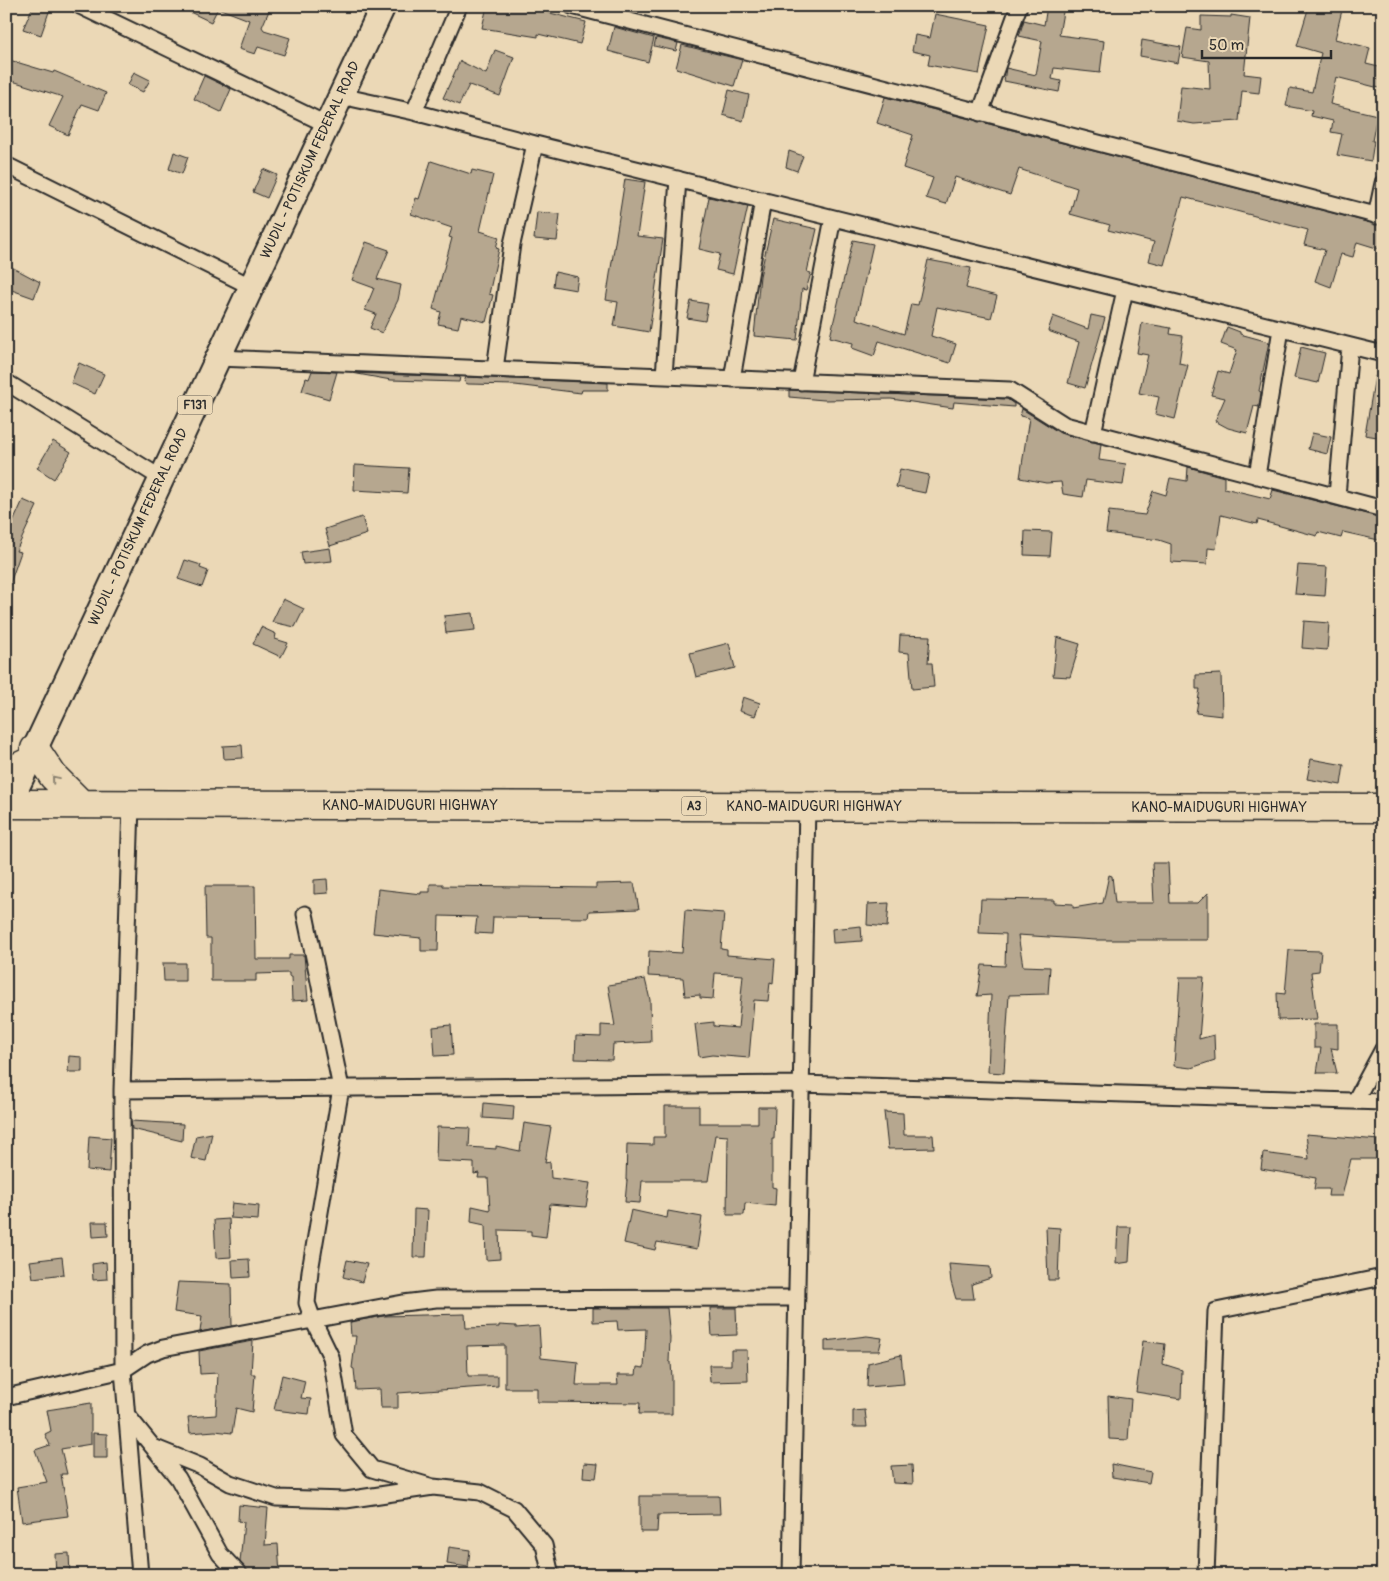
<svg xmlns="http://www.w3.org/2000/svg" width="1389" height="1581" font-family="Pangolin,sans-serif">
	<rect width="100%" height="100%" fill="#ebd8b6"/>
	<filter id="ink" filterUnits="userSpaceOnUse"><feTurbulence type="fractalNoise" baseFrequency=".02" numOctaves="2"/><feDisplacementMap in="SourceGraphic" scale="10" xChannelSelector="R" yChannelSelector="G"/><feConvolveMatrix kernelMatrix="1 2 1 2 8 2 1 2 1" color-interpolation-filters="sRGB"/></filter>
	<g filter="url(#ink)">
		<path fill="#b6a78f" stroke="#2b2b2b" d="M33,6H51L41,35L23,29Z
			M177,6H271L262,27L264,30L290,38L284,55L258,47L255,54L239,49L249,20L218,8L211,22Z
			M487,6H543L542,11L586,22L580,44L538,34V37L482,28Z
			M1047,6H1064L1059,35L1104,41L1100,73L1054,68L1052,79L1061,81L1059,92L1004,81L1006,68L1036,75L1042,41L1019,36L1024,20L1044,25Z
			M1309,6H1343L1335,39L1370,48L1366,64L1383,68V89L1336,77L1330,104L1377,115L1372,141H1374L1371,161L1337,155L1342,134L1331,132L1333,121L1311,116L1312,111L1286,106L1290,88L1312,92L1321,53L1297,46Z
			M935,14L989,25L979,74L928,65L930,55L912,51L915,35L930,38Z
			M1231,15L1250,18L1244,74L1261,76L1259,93L1242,91L1239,121L1194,124L1177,121L1181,86L1210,89L1209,61L1182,57L1187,28L1201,30V16L1231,17Z
			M614,27L654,38L648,62L608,51Z
			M656,38L678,43L676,51L654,46Z
			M1142,40L1181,47L1178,63L1140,56Z
			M682,45L742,60L734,86L676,68Z
			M495,50L514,57L500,96L469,85L459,105L443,98L460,61L486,74Z
			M6,59L53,73L54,71L106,93L99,110L82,104L68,135L49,126L63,97L6,79Z
			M134,72L150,80L143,92L128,85Z
			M204,76L231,89L221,112L194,99Z
			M729,90L749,95L743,121L723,115Z
			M885,97L1383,226V250L1357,242L1353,257L1341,254L1331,287L1315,281L1325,250L1304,245L1308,230L1183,197L1164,265L1149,261L1154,242L1108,230L1110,225L1070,214L1077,188L1019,169L1010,195L955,177L946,204L926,198L933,178L903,168L913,135L877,123Z
			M789,151L803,156L797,171L786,167Z
			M174,152L188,157L182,174L169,169Z
			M431,161L471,174L472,170L493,175L480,231L499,237L496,248L499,249L489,294L493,295L486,322L461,316L458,328L438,324L441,312L433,309L452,238L449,237L452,228L411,214L416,198L419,199Z
			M263,169L277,175L267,198L253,192Z
			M625,179L645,182L637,236L663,239L649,332L614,326L618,302L606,300Z
			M709,197L748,206L733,274L716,270L720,254L699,249Z
			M537,212L560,214L557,241L534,239Z
			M773,219L817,229L807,272L811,273L806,290L802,289L797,340L754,336L760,276Z
			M853,240L873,244L856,319L904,334L911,304L918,305L928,260L971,268L966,288L997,296L991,318L937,307L931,336L956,344L950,363L879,341L874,356L852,348L853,343L830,337Z
			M366,242L389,250L377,279L401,285L398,300L382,333L370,328L376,314L365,310L374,288L352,280Z
			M6,264L40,282L34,298L6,288Z
			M555,272L578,277L576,290L553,286Z
			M691,301L708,304L705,321L687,318Z
			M1091,315L1105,318L1085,388L1068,383L1079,342L1048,331L1053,316L1088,329Z
			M1142,323L1171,328L1170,334L1183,336L1179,363L1188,365L1175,419L1155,414L1159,397L1139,393L1148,355L1137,353Z
			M1227,327L1240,332V334L1269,342L1259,391L1261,392L1259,405V407L1254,406L1247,433L1228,428L1215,421L1225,398L1211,395L1218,371L1229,374L1237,350L1221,344Z
			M1301,347L1325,353L1318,383L1294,378Z
			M79,363L104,374L95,394L71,383Z
			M312,371L337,372L329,399L302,391L306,378L309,379Z
			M352,373L460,377L459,382L391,380Z
			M1375,376H1383V438L1365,435Z
			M466,377L608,383V390H582L581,393L515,385L468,384L464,382Z
			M789,390L1007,399L1014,404V407L954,402L953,408L891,399L824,400L789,397Z
			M1022,409L1060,433L1101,444L1099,460L1126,464L1123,485L1086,480L1083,497L1063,494L1061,482L1046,483L1020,478L1029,418L1020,416Z
			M1312,433L1331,437L1327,454L1308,449Z
			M53,441L71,452L54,479L37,468Z
			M355,465L409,468L407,493L354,490Z
			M1188,467L1224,477V488L1270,499L1273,490L1383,518V541L1343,532L1341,538L1318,532L1317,536L1258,520L1257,524L1221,515L1216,549L1208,548L1207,564L1171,562V544L1159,540L1106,533L1109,511L1145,515L1153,491L1166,495L1170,478L1187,481Z
			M900,469L929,475L925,493L896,487Z
			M23,500L37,506L16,551L21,552L8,589H6V538Z
			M362,517L367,534L330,546L325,529Z
			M1025,531L1052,532L1050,556L1024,555Z
			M330,548L332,561L303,564L301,552Z
			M185,560L201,565L200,568L208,571L202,587L178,579Z
			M1298,565L1327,567L1325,596L1295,594Z
			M283,599L304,609L295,627L272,622Z
			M473,613L475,630L446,633L444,616Z
			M1304,621L1329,623L1327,650L1302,648Z
			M261,627L276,634L275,639L288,643L281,657L253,644Z
			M900,635L930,636L928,663H932L934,687L912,689L909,653L899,652Z
			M1057,637L1080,644L1070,677L1053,676Z
			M729,643L735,668L696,677L690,653Z
			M1221,674L1222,716L1196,713L1200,689H1196V675Z
			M743,697L760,703L755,716L739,711Z
			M242,745L243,758L224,759L223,746Z
			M1311,759L1344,765L1341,785L1307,779Z
			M1152,863H1168L1170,903H1198L1208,893V940H1095L1018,935L1023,966L1050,967L1048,994L1009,995L1004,1073L988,1072L991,995L977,996L982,965L1005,966L1006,934L979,933L981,899L1054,900V903L1073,904V908L1103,903L1109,875L1112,876L1115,903H1154Z
			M327,879L328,893L314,894V880Z
			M634,883L639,909L589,911L588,918L493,917L492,934L475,933L477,917L439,916L438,951H421V938L373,933L378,889L421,894V892H430V884H443V886L596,888V884Z
			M205,886H255L256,959H289V955H304L308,1000L292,1001L291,977H289V973L256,974V981H211V938H206Z
			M889,903L887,927L867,925L868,904Z
			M685,910L724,913L721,949L727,950V955L775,959L773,983L770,982L768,1001L754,1000L749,1058L712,1055L699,1057L695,1024L714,1022V1026L738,1028L743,975L715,973L713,999L700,998V995L685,996L683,978L648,976L649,951L682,953Z
			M861,926L862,941L833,943L832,929Z
			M1289,950L1321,951L1319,971L1311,972L1317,1019L1278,1020L1277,993L1285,994Z
			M163,963H185V981H164Z
			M1180,977H1204L1199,1039L1214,1035L1215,1060L1191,1068L1174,1066Z
			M645,979L650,1000L651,1042L613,1044L612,1060L575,1059L576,1036L601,1037V1025L615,1026L608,985Z
			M1314,1024H1338V1049L1331,1048L1337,1073H1317L1321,1048H1314Z
			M451,1025L453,1055L435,1056L433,1027Z
			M69,1056L82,1057V1072H68Z
			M484,1103L514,1106L513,1120L483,1118Z
			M665,1106H699V1123H758V1107H775L774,1139H772V1187L776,1188L775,1206L745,1203L744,1215H727L728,1136L715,1135L708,1181H642L640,1203L625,1202L627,1180H626L627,1144L653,1145V1137H665Z
			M884,1112L903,1113L904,1135H933L934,1148L888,1149Z
			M131,1121L183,1124L182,1141L132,1129Z
			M524,1123L551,1127L545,1163L550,1162L551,1178L590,1183L586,1207L550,1204L546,1237L531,1235V1231L499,1230L500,1259L486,1260L485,1225L471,1222L472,1206L490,1210L488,1178H478L479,1173L474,1174V1163L436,1161L437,1127L470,1128L469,1147L496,1149V1146L520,1151Z
			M212,1133L206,1161L191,1158L196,1136Z
			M1306,1134L1379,1140L1377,1159H1351L1342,1196H1328L1329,1189H1314L1316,1178L1261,1169L1263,1153L1309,1159Z
			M89,1136L111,1138L109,1172L87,1170Z
			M232,1203L259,1206L258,1220L230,1218Z
			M414,1209L428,1210L426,1257H413Z
			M631,1210L667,1218L668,1211L702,1217L697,1249L657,1242L655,1250L624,1243Z
			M229,1219L231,1257L216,1258L214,1220Z
			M92,1222H107L108,1236L93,1237Z
			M1046,1227L1060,1228L1058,1280H1048Z
			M1118,1227H1131L1129,1262L1116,1264Z
			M62,1257L64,1274L33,1278L30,1261Z
			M249,1259L250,1277L233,1278L232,1260Z
			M347,1260L367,1264L362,1282L343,1277Z
			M106,1262L107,1279L93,1280L92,1264Z
			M949,1264L990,1267L991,1278L972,1284L974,1299H956L951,1282Z
			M178,1282L231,1284L232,1326L200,1332L202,1316L174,1312Z
			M593,1308H667L670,1338L669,1362H671L672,1378V1414H639L640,1403L537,1402V1388H505V1345L467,1346L468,1376H498V1386L398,1393V1408H381L380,1389L356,1390L354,1369L352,1368L356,1336H351L350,1322L383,1316L465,1314L466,1328L499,1327V1325L516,1326V1328L539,1326L541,1358L578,1362L576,1385H618L617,1375H636L637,1367L644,1368L646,1329L618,1330L617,1321L593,1322Z
			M710,1308H736L737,1335L712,1336Z
			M867,1336L882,1338L879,1351H825V1341Z
			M253,1341L251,1374H255L252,1412L236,1408L232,1433L215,1431L190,1433L188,1417L216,1415L218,1373L200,1374L199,1351Z
			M1143,1341L1165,1344L1163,1364L1182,1370L1181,1399L1136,1392Z
			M731,1350H747L748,1381L710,1382L709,1365H731Z
			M901,1355L904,1384L867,1387L868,1363Z
			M282,1375L305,1381L301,1398L311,1399L309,1414L274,1410Z
			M1108,1396L1131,1399L1128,1440L1109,1439Z
			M91,1403V1444L61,1449L67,1474H61L68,1516L22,1522L17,1487L47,1482L35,1450L50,1445L45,1434L51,1431L47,1410Z
			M865,1410L867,1427H853V1411Z
			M93,1433L107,1434V1458H93Z
			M584,1463L598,1464L596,1478L583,1477Z
			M1111,1464L1151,1472L1149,1483L1112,1477Z
			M912,1465L913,1484L893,1483L891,1466Z
			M640,1496H719L720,1514L658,1515L657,1532H640Z
			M239,1505L268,1508L265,1545L278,1544L280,1575H249L240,1562L244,1522L238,1521Z
			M449,1547L470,1550L468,1567L447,1564Z
			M69,1553L70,1575H56L55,1554Z"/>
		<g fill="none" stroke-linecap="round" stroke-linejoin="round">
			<g stroke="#2b2b2b" stroke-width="19">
				<path id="street" d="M80,6L328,125
					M572,6L1383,217
					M341,96L414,112L535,144L1383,354
					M414,112L459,6
					M980,113L1019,6
					M6,165L250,286
					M1376,216L1383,183
					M217,358L1010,390L1065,425L1383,509
					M495,369L512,244L535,144
					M664,376L678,179
					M732,379L763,200
					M6,382L161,478
					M801,382L833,218
					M1093,433L1125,290
					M1257,476L1281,329
					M1337,496L1350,346
					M131,804L122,1090L123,1370L140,1575
					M305,914L341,1088L310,1271L307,1303L313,1320L331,1357L344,1435L372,1469L433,1487
					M122,1090L801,1084L1383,1102
					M1355,1101L1383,1049
					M6,1397L123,1370L147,1354L163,1348L403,1303L436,1299L797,1298
					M127,1415L178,1478L220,1554L240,1575
					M153,1447L200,1466L230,1483L276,1498L346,1500L433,1487L480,1492L514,1509L544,1545L551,1575
					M791,1575L807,806
					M1206,1575L1216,1311L1383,1277"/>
			</g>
			<g stroke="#2b2b2b" stroke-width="28">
				<path id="primary" d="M9,804L383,6"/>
			</g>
			<g stroke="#2b2b2b" stroke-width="31">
				<path id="highway" d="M35,749L53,776L81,804
					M6,773L29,762
					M6,804L1383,808"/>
			</g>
			<use href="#street" stroke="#ebd8b6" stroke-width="15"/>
			<use href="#primary" stroke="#ebd8b6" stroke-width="24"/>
			<use href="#highway" stroke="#ebd8b6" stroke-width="28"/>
		</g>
		<defs><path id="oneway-chevron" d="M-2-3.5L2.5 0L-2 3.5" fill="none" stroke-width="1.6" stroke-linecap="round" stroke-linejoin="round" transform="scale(1.25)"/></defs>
		<use stroke="#8b8270" href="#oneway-chevron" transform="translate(55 779) rotate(-130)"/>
	</g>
	<g text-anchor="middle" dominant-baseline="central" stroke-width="4" stroke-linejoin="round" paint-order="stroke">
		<g fill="#ebd8b6" stroke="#655f55" stroke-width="1">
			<rect x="177.5" y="395.5" width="35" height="19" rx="4"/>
			<rect x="681.5" y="796.5" width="25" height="19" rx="4"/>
		</g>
		<g font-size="12" font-weight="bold" fill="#2b2b2b">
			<text x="195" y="405">F131</text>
			<text x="694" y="806">A3</text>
		</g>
		<g font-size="14" fill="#2b2b2b" stroke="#ebd8b6">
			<text transform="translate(310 160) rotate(-65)">WUDIL - POTISKUM FEDERAL ROAD</text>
			<text transform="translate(138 527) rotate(-65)">WUDIL - POTISKUM FEDERAL ROAD</text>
			<text x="410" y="805">KANO-MAIDUGURI HIGHWAY</text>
			<text x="814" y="806">KANO-MAIDUGURI HIGHWAY</text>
			<text x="1219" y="807">KANO-MAIDUGURI HIGHWAY</text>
		</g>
	</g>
	<rect width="1389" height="1581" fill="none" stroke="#ebd8b6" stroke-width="25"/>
	<rect x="12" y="12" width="1364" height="1556" fill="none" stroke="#2b2b2b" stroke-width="2" filter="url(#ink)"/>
	<path d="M1202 50v8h129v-8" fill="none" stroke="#2b2b2b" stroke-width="2.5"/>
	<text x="1209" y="50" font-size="15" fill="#2b2b2b" stroke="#ebd8b6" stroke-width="4" paint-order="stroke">50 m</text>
</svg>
